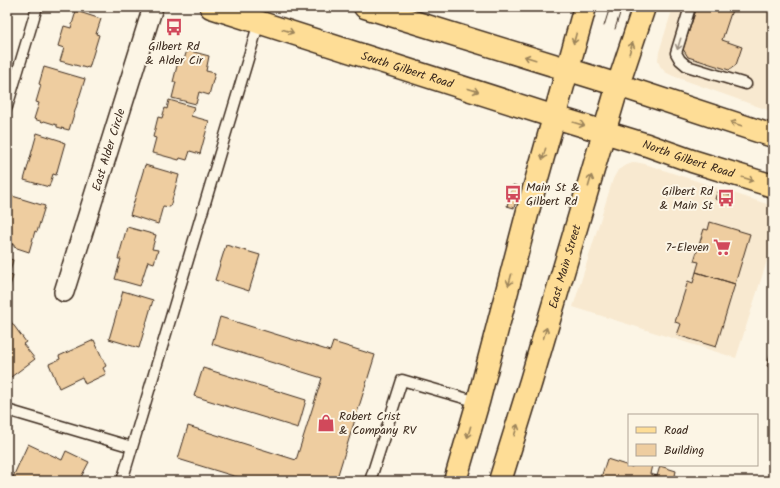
<svg xmlns="http://www.w3.org/2000/svg" width="780" height="488" font-family="Kalam,sans-serif">
	<rect width="100%" height="100%" fill="#fcf5e5"/>
	<filter id="ink" filterUnits="userSpaceOnUse"><feTurbulence type="fractalNoise" baseFrequency=".025" numOctaves="2"/><feDisplacementMap in="SourceGraphic" scale="8" xChannelSelector="R" yChannelSelector="G"/><feConvolveMatrix kernelMatrix="1 2 1 2 8 2 1 2 1" color-interpolation-filters="sRGB"/></filter>
	<g filter="url(#ink)">
		<path fill="#f8e9d0" d="M673,7L677,9L678,7H773V112L673,76L665,72L660,66L658,60L659,52Z
			M635,162L645,164L773,206V242L736,358L573,307L613,179L618,170L627,165Z"/>
		<path fill="#eecda0" stroke="#3b2a1e" d="M697,7H733L722,40L742,47L736,65L729,70L688,57L683,49Z
			M76,11L101,19L96,34L99,35L89,68L87,67L86,68L60,61L64,48L58,46L64,26L71,28Z
			M187,50L209,56L206,71L215,73L209,95L199,92L196,104L172,98L176,82H173L178,62L183,63Z
			M44,67L85,79L69,130L57,127V125L44,121L43,122L34,119L39,103L36,102L41,85L39,84Z
			M169,100L194,107L191,116L209,121L200,154L190,151L187,160L180,158L179,160L157,154L152,153L156,138L153,137L158,117L162,118L165,108L167,109Z
			M37,133L62,141V142L65,143L56,175L53,174L49,187L24,180Z
			M145,165L179,175L170,207L163,206L158,224L130,215Z
			M513,185L520,187L514,208L507,206Z
			M717,192L732,196L729,203L715,199Z
			M9,195L45,206L37,232L35,231L29,252L14,247V245L9,244V246L7,245V203Z
			M710,222L750,234L735,284L696,272L699,262L694,261L704,229L708,230Z
			M127,227L156,235L152,249L158,250L154,263L148,261L140,286L115,279L121,259H118Z
			M226,245L260,255L249,291L215,280Z
			M7,258L13,260L9,275L13,276L8,293H7Z
			M696,272L735,284L716,347L677,335L681,324L675,322L688,281L693,283Z
			M123,291L153,300L139,348L109,339Z
			M220,317L330,351L333,342L375,355L336,481H250L178,459L188,426L296,460L322,378L212,344Z
			M9,319L26,342L23,344L35,359L7,380V320Z
			M94,340L106,366L103,368L106,374L85,384L82,377L59,388L49,364L60,359L59,356Z
			M773,345V366L771,365L770,367L767,366Z
			M203,368L306,400L298,428L194,396Z
			M28,444L62,460L66,451L89,462L79,481H17L12,479Z
			M607,459L632,467L633,465H652L650,474L657,476L660,466L676,471L674,480L678,481H600Z"/>
		<g fill="none" stroke-linecap="round" stroke-linejoin="round">
			<g stroke="#3b2a1e" stroke-width="13">
				<path id="service" d="M690,7L676,53L680,60L687,66L746,84
					M7,107L37,7
					M7,410L132,447
					M122,481L259,22
					M370,481L402,380L478,402"/>
			</g>
			<g stroke="#3b2a1e" stroke-width="22">
				<g id="minor">
					<path id="s1" d="M64,292L153,7"/>
				</g>
			</g>
			<g stroke="#3b2a1e" stroke-width="25">
				<g id="primary">
					<path id="s2" d="M211,7L555,117L647,145L692,161L773,186"/>
					<path d="M365,7L618,85L773,136"/>
					<path d="M455,481L478,402L530,203L585,7"/>
					<path id="s3" d="M500,481L531,381L618,85L644,7"/>
				</g>
			</g>
			<use href="#service" stroke="#fcf5e5" stroke-width="10"/>
			<use href="#minor" stroke="#fcf5e5" stroke-width="19"/>
			<use href="#primary" stroke="#fedd96" stroke-width="22"/>
			<path stroke="#3b2a1e" stroke-width="1" d="M604,26L610,7
				M615,29L622,7"/>
		</g>
		<defs><path id="oneway-shaft" d="M-6 0H5M1.5-3L5.5 0L1.5 3" fill="none" stroke-width="1.6" stroke-linecap="round" stroke-linejoin="round"/></defs>
		<g stroke="#9c845a">
			<use href="#oneway-shaft" transform="translate(288 31) rotate(18)"/>
			<use href="#oneway-shaft" transform="translate(575 38) rotate(105)"/>
			<use href="#oneway-shaft" transform="translate(631 48) rotate(-72)"/>
			<use href="#oneway-shaft" transform="translate(530 58) rotate(-163)"/>
			<use href="#oneway-shaft" transform="translate(473 90) rotate(18)"/>
			<use href="#oneway-shaft" transform="translate(579 124) rotate(17)"/>
			<use href="#oneway-shaft" transform="translate(736 124) rotate(-162)"/>
			<use href="#oneway-shaft" transform="translate(544 154) rotate(106)"/>
			<use href="#oneway-shaft" transform="translate(748 179) rotate(17)"/>
			<use href="#oneway-shaft" transform="translate(590 181) rotate(-74)"/>
			<use href="#oneway-shaft" transform="translate(510 280) rotate(105)"/>
			<use href="#oneway-shaft" transform="translate(545 333) rotate(-73)"/>
			<use href="#oneway-shaft" transform="translate(516 430) rotate(-73)"/>
			<use href="#oneway-shaft" transform="translate(469 432) rotate(106)"/>
		</g>
		<use stroke="#9c9082" href="#oneway-shaft" transform="translate(679 44) rotate(107)"/>
	</g>
	<defs>
		<g id="bus-bare" transform="scale(1.38)"><path d="M-5-6H5V4H4V6H2V4H-2V6H-4V4H-5ZM-3.5-4V0h7V-4ZM-3.5 1.2v1.5H-2V1.2ZM2 1.2v1.5H3.5V1.2Z" fill="#d1495b" stroke="#fcf5e5" stroke-width="2.5" paint-order="stroke"/></g>
		<g id="supermarket-bare" transform="scale(1.38)"><path d="M-6-5.5h2.5l.6 2H6L4.5 2H-2.5L-4.4-4H-6ZM-1.5 3.2a1.3 1.3 0 1 0 .1 0ZM3 3.2a1.3 1.3 0 1 0 .1 0Z" fill="#d1495b" stroke="#fcf5e5" stroke-width="2.5" paint-order="stroke"/></g>
		<g id="shop-bare" transform="scale(1.38)"><path d="M-5-2.5h2.3a2.7 3.5 0 0 1 5.4 0H5L5.5 6h-11ZM-1.5-2.5h3a1.5 2.3 0 0 0-3 0Z" fill="#d1495b" stroke="#fcf5e5" stroke-width="2.5" paint-order="stroke"/></g>
	</defs>
	<g fill-rule="evenodd">
		<use href="#bus-bare" x="174" y="27"/>
		<use href="#bus-bare" x="513" y="194"/>
		<use href="#bus-bare" x="726" y="198"/>
		<use href="#supermarket-bare" x="722" y="247"/>
		<use href="#shop-bare" x="326" y="423"/>
	</g>
	<g text-anchor="middle" dominant-baseline="central" stroke-width="4" stroke-linejoin="round" paint-order="stroke">
		<g font-size="12" fill="#3b2a1e" stroke="#fcf5e5" text-anchor="start">
			<text x="174" y="46" text-anchor="middle">Gilbert Rd<tspan x="174" dy="14">&amp; Alder Cir</tspan></text>
			<text x="526" y="187">Main St &amp;<tspan x="526" dy="14">Gilbert Rd</tspan></text>
			<text x="713" y="191" text-anchor="end">Gilbert Rd<tspan x="713" dy="14">&amp; Main St</tspan></text>
			<text x="709" y="247" text-anchor="end">7-Eleven</text>
			<text x="339" y="416">Robert Crist<tspan x="339" dy="14">&amp; Company RV</tspan></text>
		</g>
		<g font-size="12" fill="#3b2a1e" stroke="#fcf5e5">
			<text stroke="none"><textPath href="#s2" startOffset="206">South Gilbert Road</textPath></text>
			<text stroke="none"><textPath href="#s1" startOffset="149">East Alder Circle</textPath></text>
			<text stroke="none"><textPath href="#s2" startOffset="501">North Gilbert Road</textPath></text>
			<text stroke="none"><textPath href="#s3" startOffset="224">East Main Street</textPath></text>
		</g>
	</g>
	<rect width="780" height="488" fill="none" stroke="#fcf5e5" stroke-width="24"/>
	<rect x="12" y="12" width="756" height="464" fill="none" stroke="#3b2a1e" stroke-width="1.5" filter="url(#ink)"/>
	<rect x="628" y="414" width="130" height="52" fill="#fcf5e5" stroke="#afa495"/>
	<rect x="636" y="427" width="20" height="6" fill="#fedd96" stroke="#afa495"/>
	<text x="664" y="434" font-size="12" fill="#3b2a1e">Road</text>
	<rect x="636" y="444" width="20" height="12" fill="#eecda0" stroke="#afa495"/>
	<text x="664" y="454" font-size="12" fill="#3b2a1e">Building</text>
</svg>
